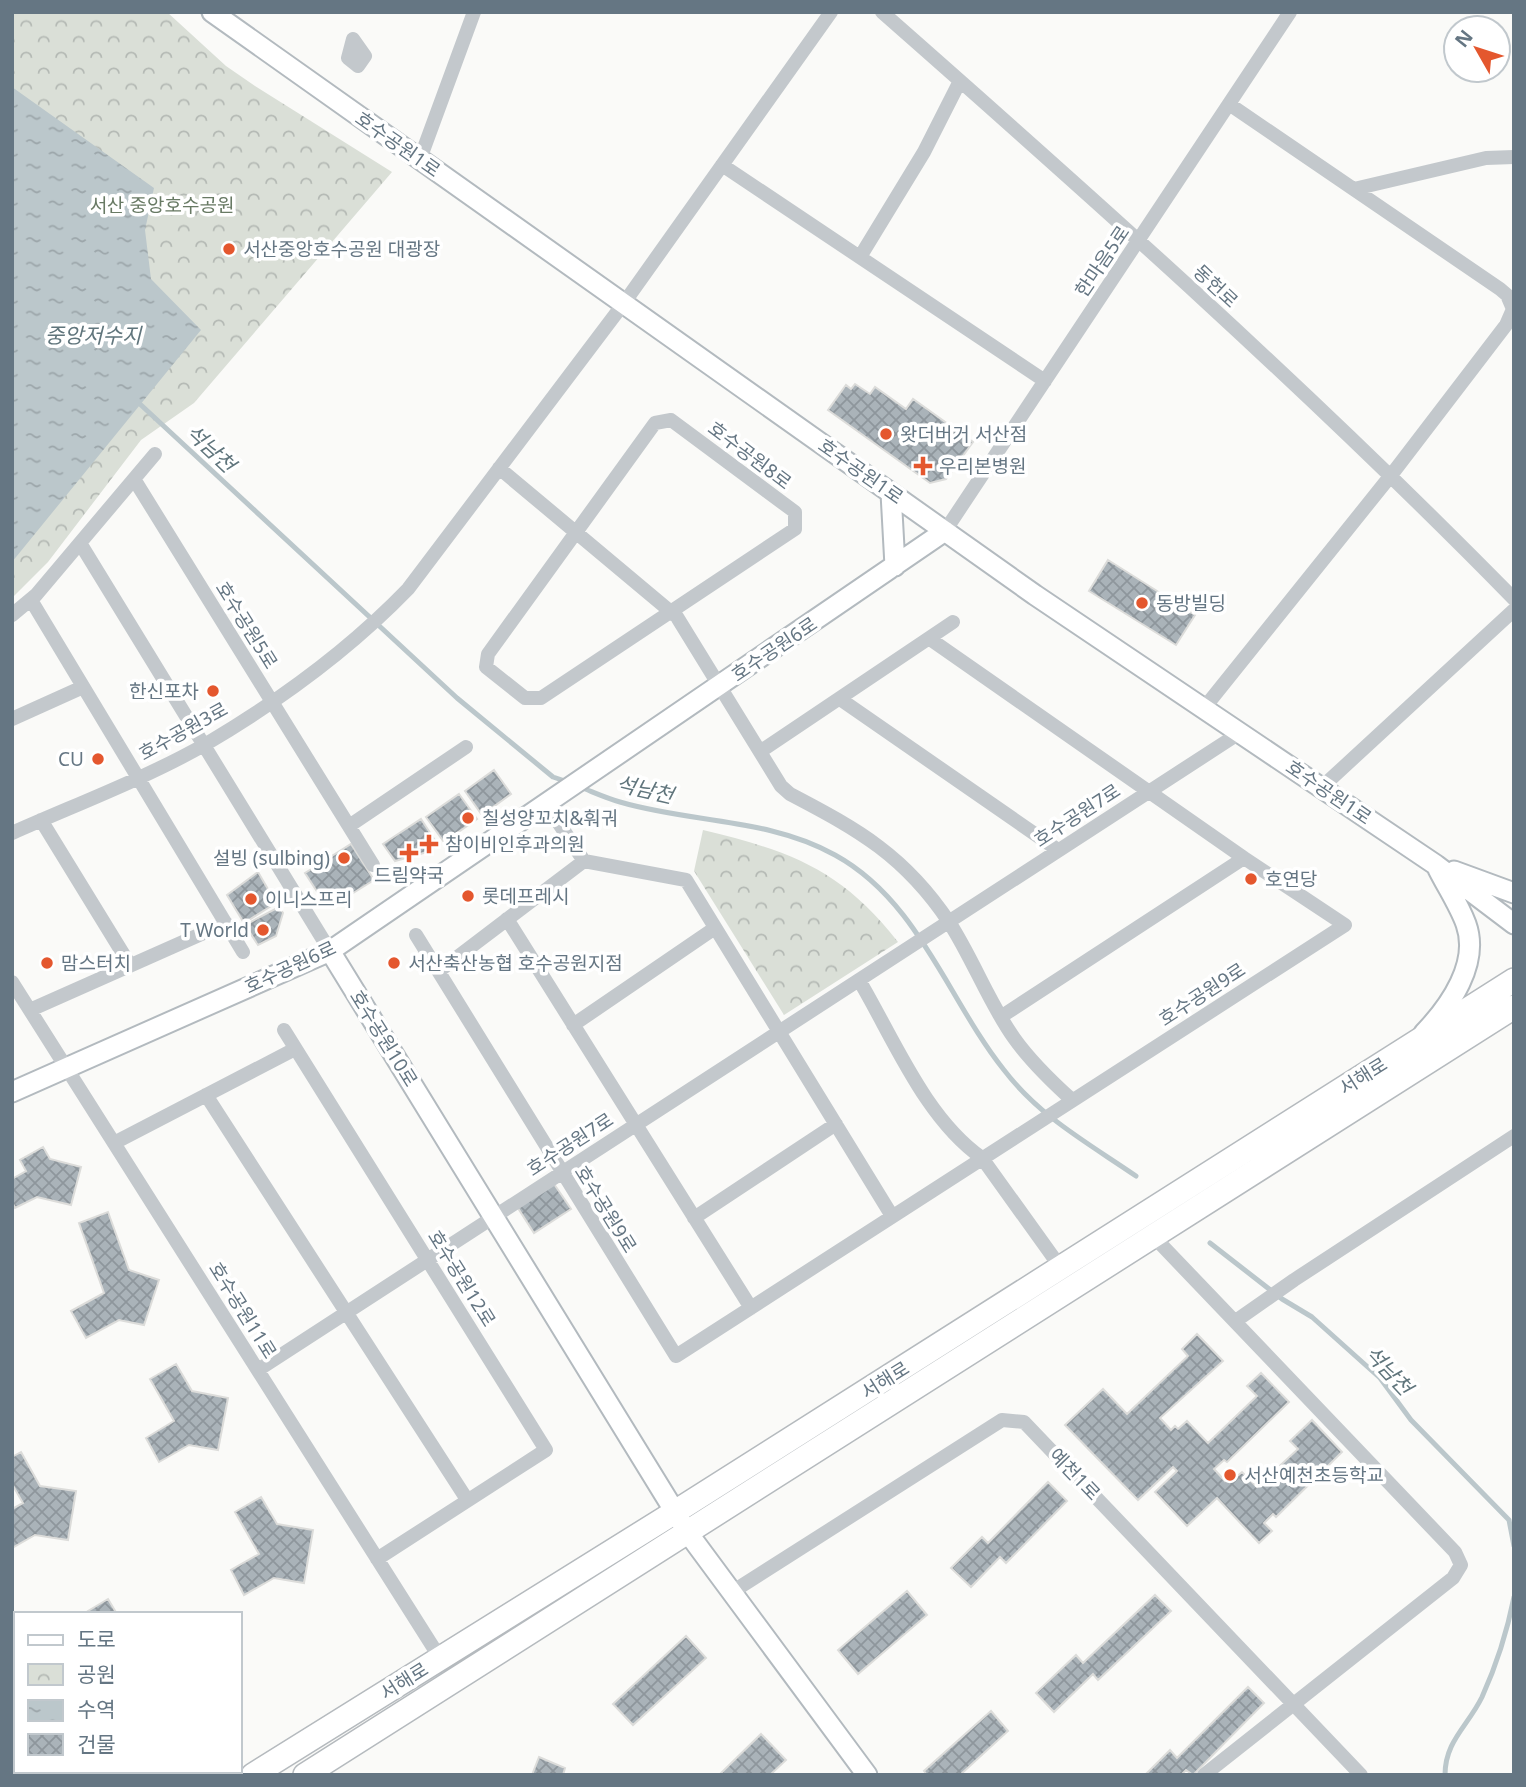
<svg xmlns="http://www.w3.org/2000/svg" width="1526" height="1787" font-family="'Noto Sans','Noto Sans KR',sans-serif">
	<defs>
		<pattern id="park-crowns" width="20" height="18" patternUnits="userSpaceOnUse" patternTransform="scale(1.75)"><rect width="20" height="18" fill="#dadfd7"/><path d="M2 6a3 3 0 1 1 6 0M12 15a3 3 0 1 1 6 0" fill="none" stroke="#b4b9b4"/></pattern>
		<pattern id="water-ripples" width="26" height="14" patternUnits="userSpaceOnUse" patternTransform="scale(1.75)"><rect width="26" height="14" fill="#bbc7cb"/><path d="M2 4q2-2 4 0t4 0M15 11q2-2 4 0t4 0" fill="none" stroke="#9ca6aa"/></pattern>
		<pattern id="building-cross-hatch" width="8" height="8" patternUnits="userSpaceOnUse" patternTransform="scale(1.75)"><rect width="8" height="8" fill="#aab3b9"/><path d="M0 0l8 8M0 8l8-8" fill="none" stroke="#8e969c"/></pattern>
	</defs>
	<rect width="100%" height="100%" fill="#fafaf8"/>
	<path fill="url(#park-crowns)" d="M12,12H167L226,66L255,86L392,172L194,403L141,440L48,562L12,598Z
		M703,830C790,851 841,869 898,942L784,1015L694,871Z"/>
	<path fill="url(#water-ripples)" d="M12,87L154,188L145,230L151,279L201,330L12,562Z"/>
	<g fill="none" stroke-linecap="round" stroke-linejoin="round">
		<path stroke="#bbc7cb" stroke-width="5" d="M141,405L457,698L553,777L568,782
			M580,787C593,792 606,798 620,802C691,823 769,818 835,855C919,901 948,1000 1004,1070C1040,1117 1088,1143 1136,1176
			M1210,1243L1282,1299L1312,1317L1380,1378L1411,1420L1509,1520L1514,1546
			M1445,1775C1445,1741 1468,1726 1482,1697C1497,1664 1507,1632 1514,1597"/>
	</g>
	<path fill="url(#building-cross-hatch)" stroke="#dcdcda" stroke-width="2" d="M855,384L870,394L875,387L906,409L913,399L973,442L946,479L930,483L828,410L846,385L851,389Z
		M1108,560L1195,615L1176,645L1089,591Z
		M494,770L511,794L482,815L465,791Z
		M459,794L477,819L444,842L426,817Z
		M421,819L438,845L427,852L395,861L383,844Z
		M351,844L374,880L342,900L318,893L305,873Z
		M258,872L276,903L244,923L227,895Z
		M279,907L283,913L276,936L258,945L245,925Z
		M43,1147L50,1159L81,1167L71,1205L37,1197L15,1208L12,1202V1179L26,1171L20,1160Z
		M552,1181L571,1209L534,1233L516,1205Z
		M108,1212L129,1270L159,1280L144,1325L119,1320L86,1338L71,1311L104,1293L79,1223Z
		M1197,1334L1223,1361L1160,1418L1171,1430L1175,1426L1178,1429L1187,1421L1208,1443L1257,1396L1247,1386L1261,1373L1289,1402L1227,1462L1224,1460L1214,1469L1225,1481L1231,1476L1234,1479L1242,1472L1257,1487L1298,1449L1290,1441L1312,1420L1342,1452L1276,1517L1273,1514L1264,1523L1272,1531L1259,1543L1217,1498L1187,1526L1155,1492L1177,1471L1173,1467L1138,1500L1065,1425L1103,1389L1127,1414L1188,1356L1182,1349Z
		M176,1364L192,1391L228,1398L218,1450L189,1445L159,1462L146,1438L174,1421L150,1379Z
		M21,1452L40,1486L76,1491L68,1540L35,1535L12,1548V1509L23,1503L12,1484V1457Z
		M1048,1482L1067,1501L1006,1563L1000,1557L971,1587L951,1568L982,1537L988,1543Z
		M261,1497L277,1524L313,1530L304,1583L274,1578L244,1595L231,1570L259,1554L235,1512Z
		M907,1591L927,1615L858,1674L838,1650Z
		M1155,1595L1171,1611L1098,1680L1093,1674L1054,1712L1036,1693L1076,1655L1083,1663Z
		M108,1599L117,1614H90L88,1611Z
		M686,1636L706,1658L633,1725L613,1704Z
		M1248,1687L1264,1703L1193,1775L1186,1770L1181,1775H1145L1170,1750L1177,1758Z
		M991,1711L1008,1731L960,1775H927L924,1771Z
		M761,1734L786,1760L770,1775H719Z
		M539,1757L565,1768L563,1775H532Z"/>
	<g fill="none" stroke-linecap="round" stroke-linejoin="round">
		<g stroke="#b3babf" stroke-width="23">
			<path id="secondary" d="M212,12L1035,595L1436,865L1514,924
				M891,493L895,566
				M1454,871L1514,893
				M330,951L688,1533L867,1775
				M1424,1033C1450,1006 1480,963 1466,924C1459,905 1447,887 1438,869
				M12,1092L330,951L945,531"/>
		</g>
		<g stroke="#b5babe" stroke-width="26">
			<path id="primary" d="M253,1775L675,1512L1514,980
				M305,1775L1514,1007"/>
		</g>
		<path stroke="#c3c8cc" stroke-width="14" d="M882,12C1098,202 1312,393 1514,599
			M353,39L365,56L358,66L348,58Z
			M420,159L474,12
			M722,165L1045,381
			M1354,189L1486,158L1514,157
			M860,257L924,152L960,81
			M671,420L795,512V529L541,698H525L486,667L488,654L655,423Z
			M499,468L677,617L781,786L790,794C859,830 905,856 949,922C973,959 989,1003 1014,1038C1031,1062 1051,1081 1072,1100
			M134,479L373,865
			M945,531L1290,12
			M80,543L330,951
			M31,600L243,952
			M12,615L36,595L155,454
			M840,699L1058,850
			M1205,707L1392,474L1506,325L1513,309L1507,295L1500,289L1229,104
			M12,719L83,687
			M761,751L953,622
			M1322,787L1514,610
			M546,804L584,861L686,880L892,1216
			M41,820L130,965
			M349,826L466,747
			M12,833C77,804 144,779 206,744C279,701 349,650 408,589L624,303L831,12
			M507,919L751,1308
			M416,935L676,1356L1345,925L1244,858L930,639
			M439,971L584,861
			M859,980C894,1039 925,1118 982,1158L1061,1268
			M12,982L440,1658
			M30,1010L226,923
			M1002,1016L1244,858
			M573,1025L715,928
			M284,1030L546,1450L377,1559
			M206,1095L466,1498
			M114,1143L295,1049
			M694,1218L836,1124
			M1154,1237L1455,1552L1461,1565L1453,1578L1204,1775
			M1237,1320L1294,1280L1514,1136
			M258,1370L1241,732
			M732,1592L1002,1420L1024,1422L1361,1775
			M12,1717L16,1723
			M43,1771L45,1775"/>
		<use href="#secondary" stroke="#fff" stroke-width="19"/>
		<use href="#primary" stroke="#fff" stroke-width="23"/>
	</g>
	<g fill="#e4572e" stroke="#fff" stroke-width="2.5">
		<circle cx="229" cy="249" r="7"/>
		<circle cx="886" cy="434" r="7"/>
		<path d="M919.5 455.5h7v7h7v7h-7v7h-7v-7h-7v-7h7z"/>
		<circle cx="1142" cy="603" r="7"/>
		<circle cx="213" cy="691" r="7"/>
		<circle cx="98" cy="759" r="7"/>
		<circle cx="468" cy="818" r="7"/>
		<path d="M425.5 833.5h7v7h7v7h-7v7h-7v-7h-7v-7h7z"/>
		<path d="M405.5 842.5h7v7h7v7h-7v7h-7v-7h-7v-7h7z"/>
		<circle cx="344" cy="858" r="7"/>
		<circle cx="1251" cy="879" r="7"/>
		<circle cx="468" cy="896" r="7"/>
		<circle cx="251" cy="899" r="7"/>
		<circle cx="263" cy="930" r="7"/>
		<circle cx="47" cy="963" r="7"/>
		<circle cx="394" cy="963" r="7"/>
		<circle cx="1230" cy="1475" r="7"/>
	</g>
	<g text-anchor="middle" dominant-baseline="central" stroke-width="7" stroke-linejoin="round" paint-order="stroke">
		<g font-size="19" fill="#657683" stroke="#fff">
			<text transform="translate(398 144) rotate(35)">호수공원1로</text>
			<text transform="translate(1102 261) rotate(-56)">한마음5로</text>
			<text transform="translate(1216 286) rotate(43)">동헌로</text>
			<text transform="translate(750 455) rotate(37)">호수공원8로</text>
			<text transform="translate(861 471) rotate(35)">호수공원1로</text>
			<text transform="translate(247 625) rotate(58)">호수공원5로</text>
			<text transform="translate(774 649) rotate(-34)">호수공원6로</text>
			<text transform="translate(183 731) rotate(-29)">호수공원3로</text>
			<text transform="translate(1329 792) rotate(34)">호수공원1로</text>
			<text transform="translate(1077 815) rotate(-33)">호수공원7로</text>
			<text transform="translate(290 967) rotate(-25)">호수공원6로</text>
			<text transform="translate(1202 994) rotate(-33)">호수공원9로</text>
			<text transform="translate(384 1038) rotate(58)">호수공원10로</text>
			<text transform="translate(1363 1076) rotate(-32)">서해로</text>
			<text transform="translate(570 1144) rotate(-33)">호수공원7로</text>
			<text transform="translate(606 1209) rotate(58)">호수공원9로</text>
			<text transform="translate(462 1278) rotate(58)">호수공원12로</text>
			<text transform="translate(243 1310) rotate(58)">호수공원11로</text>
			<text transform="translate(885 1380) rotate(-32)">서해로</text>
			<text transform="translate(1075 1474) rotate(46)">예천1로</text>
			<text transform="translate(404 1681) rotate(-32)">서해로</text>
		</g>
		<g font-size="19" fill="#687a64" stroke="#fff">
			<text x="162" y="205">서산 중앙호수공원</text>
		</g>
		<g font-size="19" fill="#657683" stroke="#fff" text-anchor="start">
			<text x="243" y="249">서산중앙호수공원 대광장</text>
			<text x="900" y="434">왓더버거 서산점</text>
			<text x="939" y="466">우리본병원</text>
			<text x="1156" y="603">동방빌딩</text>
			<text x="199" y="691" text-anchor="end">한신포차</text>
			<text x="84" y="759" text-anchor="end">CU</text>
			<text x="482" y="818">칠성양꼬치&amp;훠궈</text>
			<text x="445" y="844">참이비인후과의원</text>
			<text x="330" y="858" text-anchor="end">설빙 (sulbing)</text>
			<text x="409" y="875" text-anchor="middle">드림약국</text>
			<text x="1265" y="879">호연당</text>
			<text x="482" y="896">롯데프레시</text>
			<text x="265" y="899">이니스프리</text>
			<text x="249" y="930" text-anchor="end">T World</text>
			<text x="61" y="963">맘스터치</text>
			<text x="408" y="963">서산축산농협 호수공원지점</text>
			<text x="1244" y="1475">서산예천초등학교</text>
		</g>
		<g font-size="21" font-style="italic" fill="#60757c" stroke="#fff">
			<text x="93" y="335">중앙저수지</text>
			<text transform="translate(211 448) rotate(43)">석남천</text>
			<text transform="translate(645 789) rotate(13)">석남천</text>
			<text transform="translate(1389 1370) rotate(47)">석남천</text>
		</g>
	</g>
	<rect width="1526" height="1787" fill="none" stroke="#657683" stroke-width="28"/>
	<rect x="14" y="1612" width="228" height="161" fill="#ffffff" stroke="#c1c8cd" stroke-width="2"/>
	<rect x="28" y="1635" width="35" height="10" fill="#ffffff" stroke="#c1c8cd" stroke-width="2"/>
	<text x="77" y="1647" font-size="21" fill="#657683">도로</text>
	<rect x="28" y="1664" width="35" height="21" fill="url(#park-crowns)" stroke="#c1c8cd" stroke-width="2"/>
	<text x="77" y="1682" font-size="21" fill="#657683">공원</text>
	<rect x="28" y="1700" width="35" height="21" fill="url(#water-ripples)" stroke="#c1c8cd" stroke-width="2"/>
	<text x="77" y="1717" font-size="21" fill="#657683">수역</text>
	<rect x="28" y="1734" width="35" height="21" fill="url(#building-cross-hatch)" stroke="#c1c8cd" stroke-width="2"/>
	<text x="77" y="1752" font-size="21" fill="#657683">건물</text>
	<g transform="translate(1477 49) rotate(309)"><circle r="33" fill="#ffffff" stroke="#c1c8cd" stroke-width="2"/>
	<path d="M0-5L12 26L0 18L-12 26Z" fill="#e4572e"/>
	<text y="-10" font-size="19" font-weight="bold" text-anchor="middle" fill="#657683">N</text>
	</g>
</svg>
